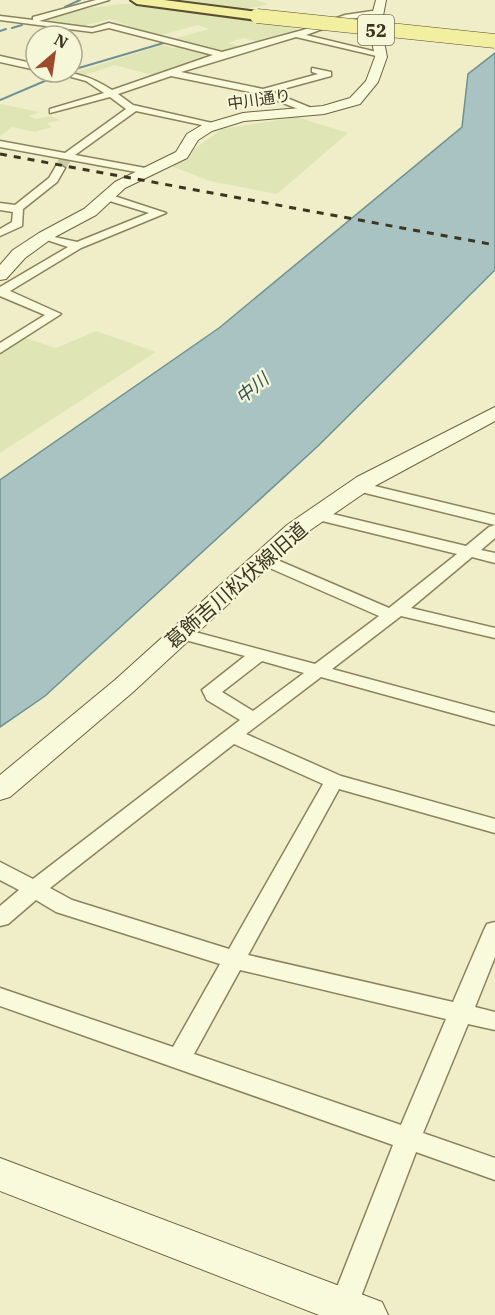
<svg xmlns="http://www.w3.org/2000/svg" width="495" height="1315" font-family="'IBM Plex Serif','Noto Sans JP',serif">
	<rect width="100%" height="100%" fill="#efeec9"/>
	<path fill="#e0e5b6" d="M157,0H255L269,4L243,10Z
		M120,4H137L293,26L290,27L299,30L259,42L243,38L228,43L243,47L220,53L173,39L209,29L198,25L158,36L110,19L82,26L40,20L69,11Z
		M162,45L173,48L183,45L217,54L152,75L114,65L82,76L73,73Z
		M0,104L40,112L29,116L35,119L51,116L60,120L47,123L52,127L35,132L12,127L0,136Z
		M297,117L348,133L277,194L210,181L171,166L222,129Z
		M96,331L156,352L0,453V345L19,336L56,348Z"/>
	<path fill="#a9c3c3" stroke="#709192" stroke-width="1.5" d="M495,53V270L318,446L45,696L0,727V480L219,328L462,127L468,74Z"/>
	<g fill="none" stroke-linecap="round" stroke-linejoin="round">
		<path stroke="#709192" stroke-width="2" d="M65,7L80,0
			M12,28L22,25
			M0,31L6,29
			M72,70L167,42
			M0,100L66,72"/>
		<path stroke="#cbc9a7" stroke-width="11" stroke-dasharray="11 6" stroke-linecap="butt" d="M60,168L66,158"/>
		<g stroke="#8c835d" stroke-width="3">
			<path id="street" d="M96,0H109L39,21L92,28L109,23L222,52L303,30L345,15L379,10L382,14L350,19L306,35L385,54L381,57L296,37L181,72L263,89L318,74L312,72V68L331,72V76L272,92L314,109V113L311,114L260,94L171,76L118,94L133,105L221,125L216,128L136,111L75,155L151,169L152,171L147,174L0,147V141L65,153L126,109L110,97L50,113V109L104,93L86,81L53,72C76,72 92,77 112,90L213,55L109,28L92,32L0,20V16L33,20V17Z
				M0,56L36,64V70L0,62Z
				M60,165L65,168L57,182L23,209L22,226L0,236V229L12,222L13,212L0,210V203L15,205L49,178L56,166Z
				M103,195H111L166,213L81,248L10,291L61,314L0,353V343L45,315L0,296V287L68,247L41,238V234L77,242L149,213L103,199Z
				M358,482L495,515V525L353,490L350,487L353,484Z
				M316,510L466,546L489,527L495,525V538L481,550L495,553V563L472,557L411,608L495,628V638L401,616L332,669L495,713V725L321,677L246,734L341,776L495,819V833L339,789L248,955L453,1002L484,930L487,924L495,922V957L475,1007L495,1012V1030L468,1024L423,1133L495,1158V1180L416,1152L354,1315H326L393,1145L0,1006V988L173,1047L220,964L56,912L36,900L8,924L0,926V906L19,890L0,880V862L33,879L240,720L207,700L202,690L245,656L174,637L171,633L174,629L180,628L315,664L379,616L256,562L254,559L256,556H268L389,608L457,554L310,518L308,515ZM262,661L304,673L253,711L222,692ZM234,744L323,784L229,949L72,900L50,888ZM240,970L446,1019L401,1125L194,1054Z"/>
		</g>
		<g stroke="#6e6440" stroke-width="2">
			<path id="secondary" d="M376,0H386L381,26L387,57L378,82L360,104L324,114L244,121L212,131L198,140L187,158L125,188L96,215L51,239L25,258L6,279L0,280V265L13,250L39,233L84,209L115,182L176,152L187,134L202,125L243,113L323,106L350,98L366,81L375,57L369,26Z
				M495,407V421L373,487L303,535L133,692L10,797L0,800V775L115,680L287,525L357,477Z
				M0,1158L382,1302L388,1315H319L0,1191Z"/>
		</g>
		<g stroke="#5a4f31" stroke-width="4">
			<path id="primary" d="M131,0H164L257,12L263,16L257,20L137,4Z"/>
		</g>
		<use href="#street" fill="#f9f9dc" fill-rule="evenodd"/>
		<use href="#secondary" fill="#f9f9dc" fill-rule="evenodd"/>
		<use href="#primary" fill="#f2efa1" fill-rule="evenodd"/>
		<path stroke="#3c3620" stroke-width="3" stroke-dasharray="7 7" stroke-linecap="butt" d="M0,154L495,245"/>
		<g stroke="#5a4f31" stroke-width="15" stroke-linecap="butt">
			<path id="primary-bridge" d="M257,16L495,41"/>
		</g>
		<use href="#primary-bridge" stroke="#f2efa1" stroke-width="14"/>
	</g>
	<g text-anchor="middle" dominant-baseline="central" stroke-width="4.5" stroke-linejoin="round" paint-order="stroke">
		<g font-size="16" fill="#3c3620" stroke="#f6f6d8">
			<text transform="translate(259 99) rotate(-8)">中川通り</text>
		</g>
		<rect fill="#f6f6d8" stroke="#747057" stroke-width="1.5" x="358" y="15" width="36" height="30" rx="4.5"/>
		<g font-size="18" font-weight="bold" fill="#3c3620">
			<text x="376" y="30">52</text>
		</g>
		<g font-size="18" font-style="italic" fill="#30535c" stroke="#f6f6d8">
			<text transform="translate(252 388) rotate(-39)">中川</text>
		</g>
		<g font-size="20" fill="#3c3620" stroke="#f6f6d8">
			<text transform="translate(236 585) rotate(-41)">葛飾吉川松伏線旧道</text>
		</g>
	</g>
	<g transform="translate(54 54) rotate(29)"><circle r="28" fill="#f6f6d8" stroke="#aca98e" stroke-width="1.5"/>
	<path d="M0-4.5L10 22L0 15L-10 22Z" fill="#9c4a2c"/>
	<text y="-9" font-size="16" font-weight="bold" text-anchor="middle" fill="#3c3620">N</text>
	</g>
</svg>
